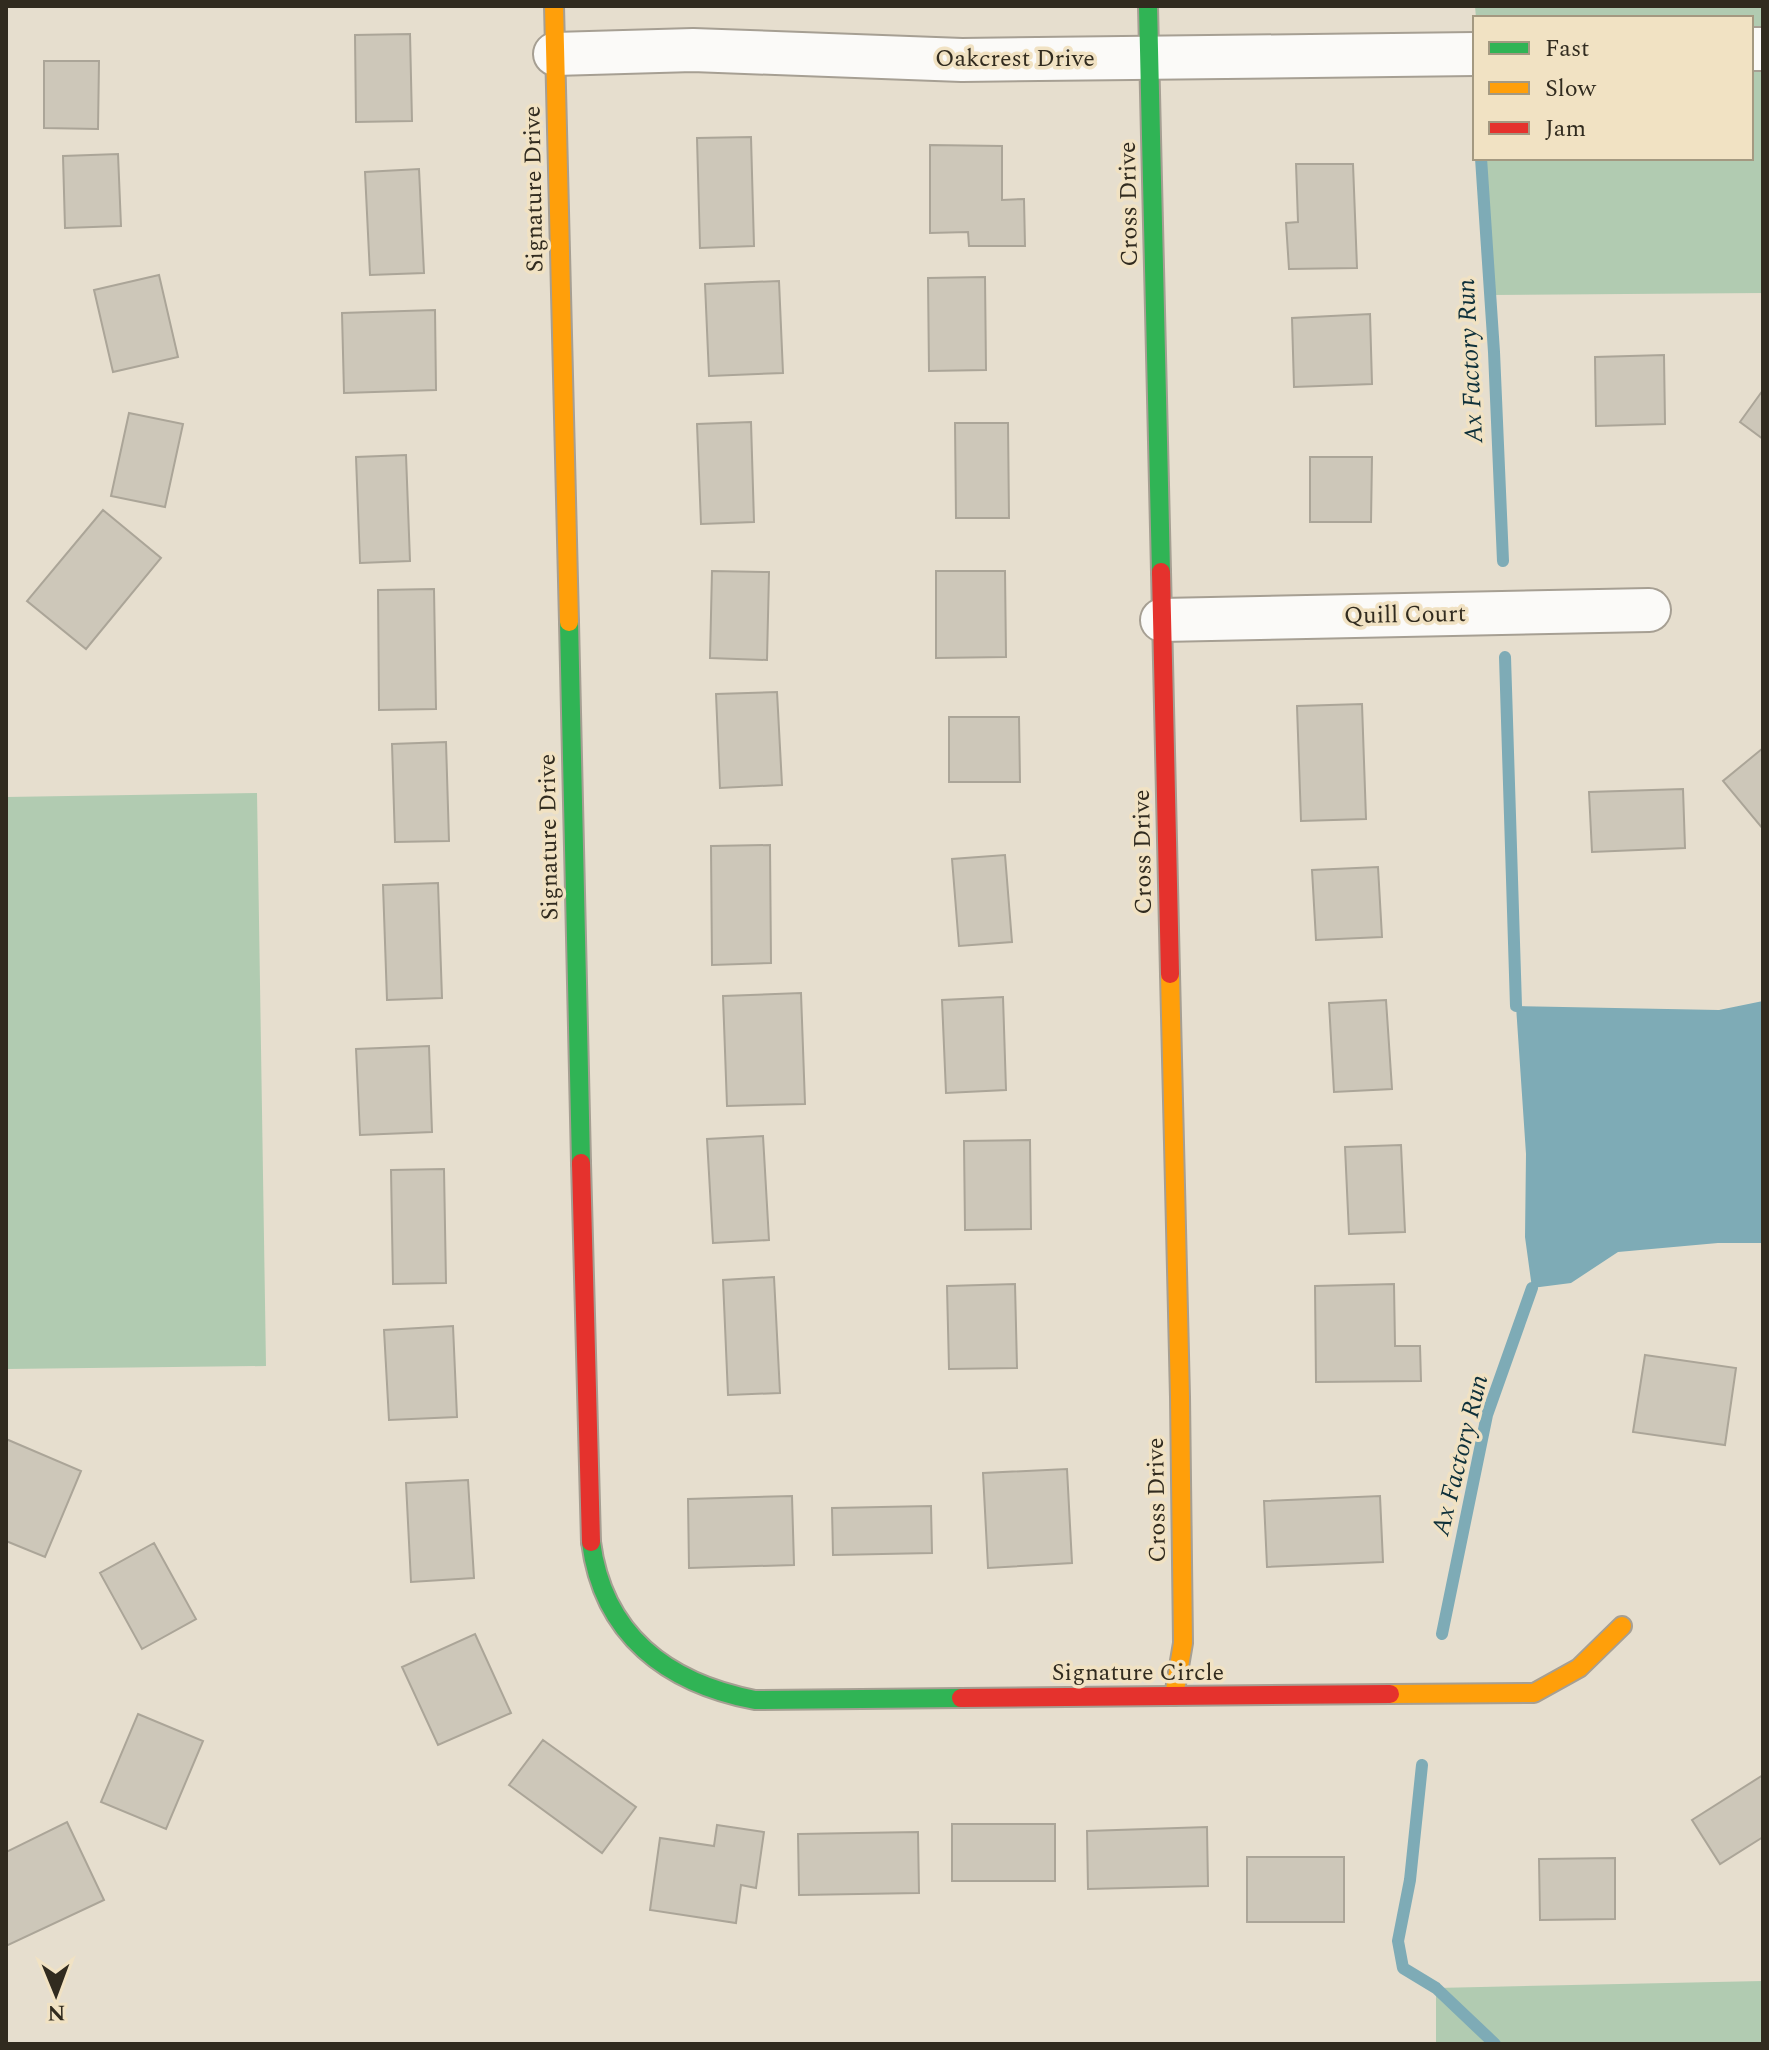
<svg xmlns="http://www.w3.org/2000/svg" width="1769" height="2050" font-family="Spectral,serif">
	<rect width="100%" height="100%" fill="#e6dece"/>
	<path fill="#b1cbb1" d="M1475,6H1763V293L1490,295L1481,158H1751V18H1476Z
		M257,793L266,1366L6,1369V797Z
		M1763,1981V2044H1436V1988Z"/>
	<path fill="#7eabb6" d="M1763,1001V1243H1718L1618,1252L1571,1283L1532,1288L1525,1237L1526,1154L1516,1006L1719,1010Z"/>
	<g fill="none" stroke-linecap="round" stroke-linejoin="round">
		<path stroke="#7eabb6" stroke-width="12" d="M1481,158L1494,352L1503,561
			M1505,657L1516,1006
			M1442,1634L1487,1415L1532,1288
			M1422,1765L1410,1880L1398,1941L1403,1968L1436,1988L1495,2044"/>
	</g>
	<path fill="#cdc7b9" stroke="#aba598" stroke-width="2" d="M410,34L412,121L356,122L355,35Z
		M44,61H99L98,129L44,128Z
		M751,137L754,246L700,248L697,138Z
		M930,145L1002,146V200L1024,199L1025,246H969L968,232L930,233Z
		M118,154L121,226L65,228L63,156Z
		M1296,164H1353L1357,268L1289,269L1286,223L1298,222Z
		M419,169L424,273L370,275L365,172Z
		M159,275L178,357L113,372L94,290Z
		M985,277L986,370L929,371L928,278Z
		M779,281L783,373L709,376L705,284Z
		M435,310L436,390L344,393L342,313Z
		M1370,314L1372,384L1294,387L1292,318Z
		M1664,355L1665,424L1596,426L1595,357Z
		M1763,390V439L1740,422Z
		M129,413L183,424L165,507L111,496Z
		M751,422L754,522L701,524L697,424Z
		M955,423H1008L1009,518H956Z
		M406,455L410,561L360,563L356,457Z
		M1310,457H1372L1371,522H1310Z
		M103,510L161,558L86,649L27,601Z
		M712,571L769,572L767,660L710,658Z
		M936,571H1005L1006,657L936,658Z
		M434,589L436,709L379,710L378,590Z
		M777,692L782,785L720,788L716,694Z
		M1362,704L1366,819L1301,821L1297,706Z
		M949,717H1019L1020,782H949Z
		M446,742L449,841L395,842L392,744Z
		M1763,748V829L1723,781Z
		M1683,789L1685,848L1592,852L1589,792Z
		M770,845L771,963L712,965L711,846Z
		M1005,855L1012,942L959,946L952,859Z
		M1378,867L1382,937L1316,940L1312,870Z
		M438,883L442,998L387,1000L383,885Z
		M801,993L805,1104L727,1106L723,996Z
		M1003,997L1006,1090L946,1093L942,1000Z
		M1386,1000L1392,1089L1334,1092L1329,1003Z
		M429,1046L432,1132L360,1135L356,1049Z
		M763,1136L769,1240L713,1243L707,1139Z
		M1030,1140L1031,1229L965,1230L964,1141Z
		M1401,1145L1405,1232L1349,1234L1345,1147Z
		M444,1169L446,1283L393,1284L391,1170Z
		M774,1277L780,1393L728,1395L723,1280Z
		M1015,1284L1017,1368L949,1369L947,1286Z
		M1394,1284L1395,1346H1420L1421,1381L1316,1382L1315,1286Z
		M453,1326L457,1417L389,1420L384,1330Z
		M1645,1355L1736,1368L1725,1445L1633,1432Z
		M6,1439L81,1471L45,1557L6,1541Z
		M1067,1469L1072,1563L988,1568L983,1473Z
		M468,1480L474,1578L411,1582L406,1483Z
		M792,1496L794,1565L689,1568L688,1499Z
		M1380,1496L1383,1562L1267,1567L1264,1501Z
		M931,1506L932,1553L833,1555L832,1508Z
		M154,1543L196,1619L142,1649L100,1573Z
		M475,1634L511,1713L438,1745L402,1667Z
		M138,1714L203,1741L166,1829L101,1802Z
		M543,1740L636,1807L602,1853L509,1785Z
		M1763,1775V1837L1720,1864L1692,1820Z
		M67,1822L104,1900L6,1946V1852Z
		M952,1824H1055V1881H952Z
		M717,1825L764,1832L756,1888L741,1885L736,1923L650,1910L660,1838L714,1846Z
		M1207,1827L1208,1886L1088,1889L1087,1831Z
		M918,1832L919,1893L799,1895L798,1834Z
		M1247,1857H1344V1922H1247Z
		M1615,1858V1919L1540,1920L1539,1859Z"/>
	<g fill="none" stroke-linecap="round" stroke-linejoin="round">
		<g stroke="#a69f93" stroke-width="46">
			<path id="street" d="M1751,49H1763
				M555,54L693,50L962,60L1475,54
				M1162,620L1649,610"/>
		</g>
		<g stroke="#a69f93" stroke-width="22">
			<path id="fast" d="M1148,6L1161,572
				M569,622L581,1163
				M591,1542C603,1635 667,1683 755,1700L961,1698"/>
		</g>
		<g stroke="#a69f93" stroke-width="22">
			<path id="slow" d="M554,6L569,622
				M1170,974L1180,1397L1183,1643L1174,1696
				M1390,1694L1534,1693L1579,1668L1622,1626"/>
		</g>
		<g stroke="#a69f93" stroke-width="22">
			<path id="jam" d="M1161,572L1170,974
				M581,1163L591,1542
				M961,1698L1390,1694"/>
		</g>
		<use href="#street" stroke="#fbfaf8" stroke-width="42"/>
		<use href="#fast" stroke="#30b455" stroke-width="18"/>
		<use href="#slow" stroke="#ff9f0a" stroke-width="18"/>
		<use href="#jam" stroke="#e5322d" stroke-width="18"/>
	</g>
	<g text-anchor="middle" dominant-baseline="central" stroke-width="7" stroke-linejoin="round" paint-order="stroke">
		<g font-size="24" fill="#312b1f" stroke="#f1e2c3">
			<text x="1015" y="59">Oakcrest Drive</text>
			<text transform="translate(534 189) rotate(-91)">Signature Drive</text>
			<text transform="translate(1129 204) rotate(-91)">Cross Drive</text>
			<text transform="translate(1405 615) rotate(-1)">Quill Court</text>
			<text transform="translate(549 837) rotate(-91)">Signature Drive</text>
			<text transform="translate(1143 852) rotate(-91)">Cross Drive</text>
			<text transform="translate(1157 1500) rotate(-91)">Cross Drive</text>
			<text x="1138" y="1673">Signature Circle</text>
		</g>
		<g font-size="26" font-style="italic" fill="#0e303a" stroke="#f1e2c3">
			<text transform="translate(1470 361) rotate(-93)">Ax Factory Run</text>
			<text transform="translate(1460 1455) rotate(-76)">Ax Factory Run</text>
		</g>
	</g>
	<rect width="1769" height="2050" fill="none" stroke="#312b1f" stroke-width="16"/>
	<rect x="1473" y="16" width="280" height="144" fill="#f1e2c3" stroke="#a49981" stroke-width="2"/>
	<rect x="1489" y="42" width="40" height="12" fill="#30b455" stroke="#a49981" stroke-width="2"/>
	<text x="1545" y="56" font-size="24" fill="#312b1f">Fast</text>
	<rect x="1489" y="82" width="40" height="12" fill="#ff9f0a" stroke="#a49981" stroke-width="2"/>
	<text x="1545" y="96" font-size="24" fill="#312b1f">Slow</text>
	<rect x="1489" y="122" width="40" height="12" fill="#e5322d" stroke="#a49981" stroke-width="2"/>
	<text x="1545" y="136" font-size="24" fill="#312b1f">Jam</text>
	<g transform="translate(56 1994) rotate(179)" stroke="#f1e2c3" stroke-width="6" paint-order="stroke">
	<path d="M0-6L14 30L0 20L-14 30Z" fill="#312b1f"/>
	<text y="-12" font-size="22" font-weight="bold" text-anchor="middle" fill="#312b1f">N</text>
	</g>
</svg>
